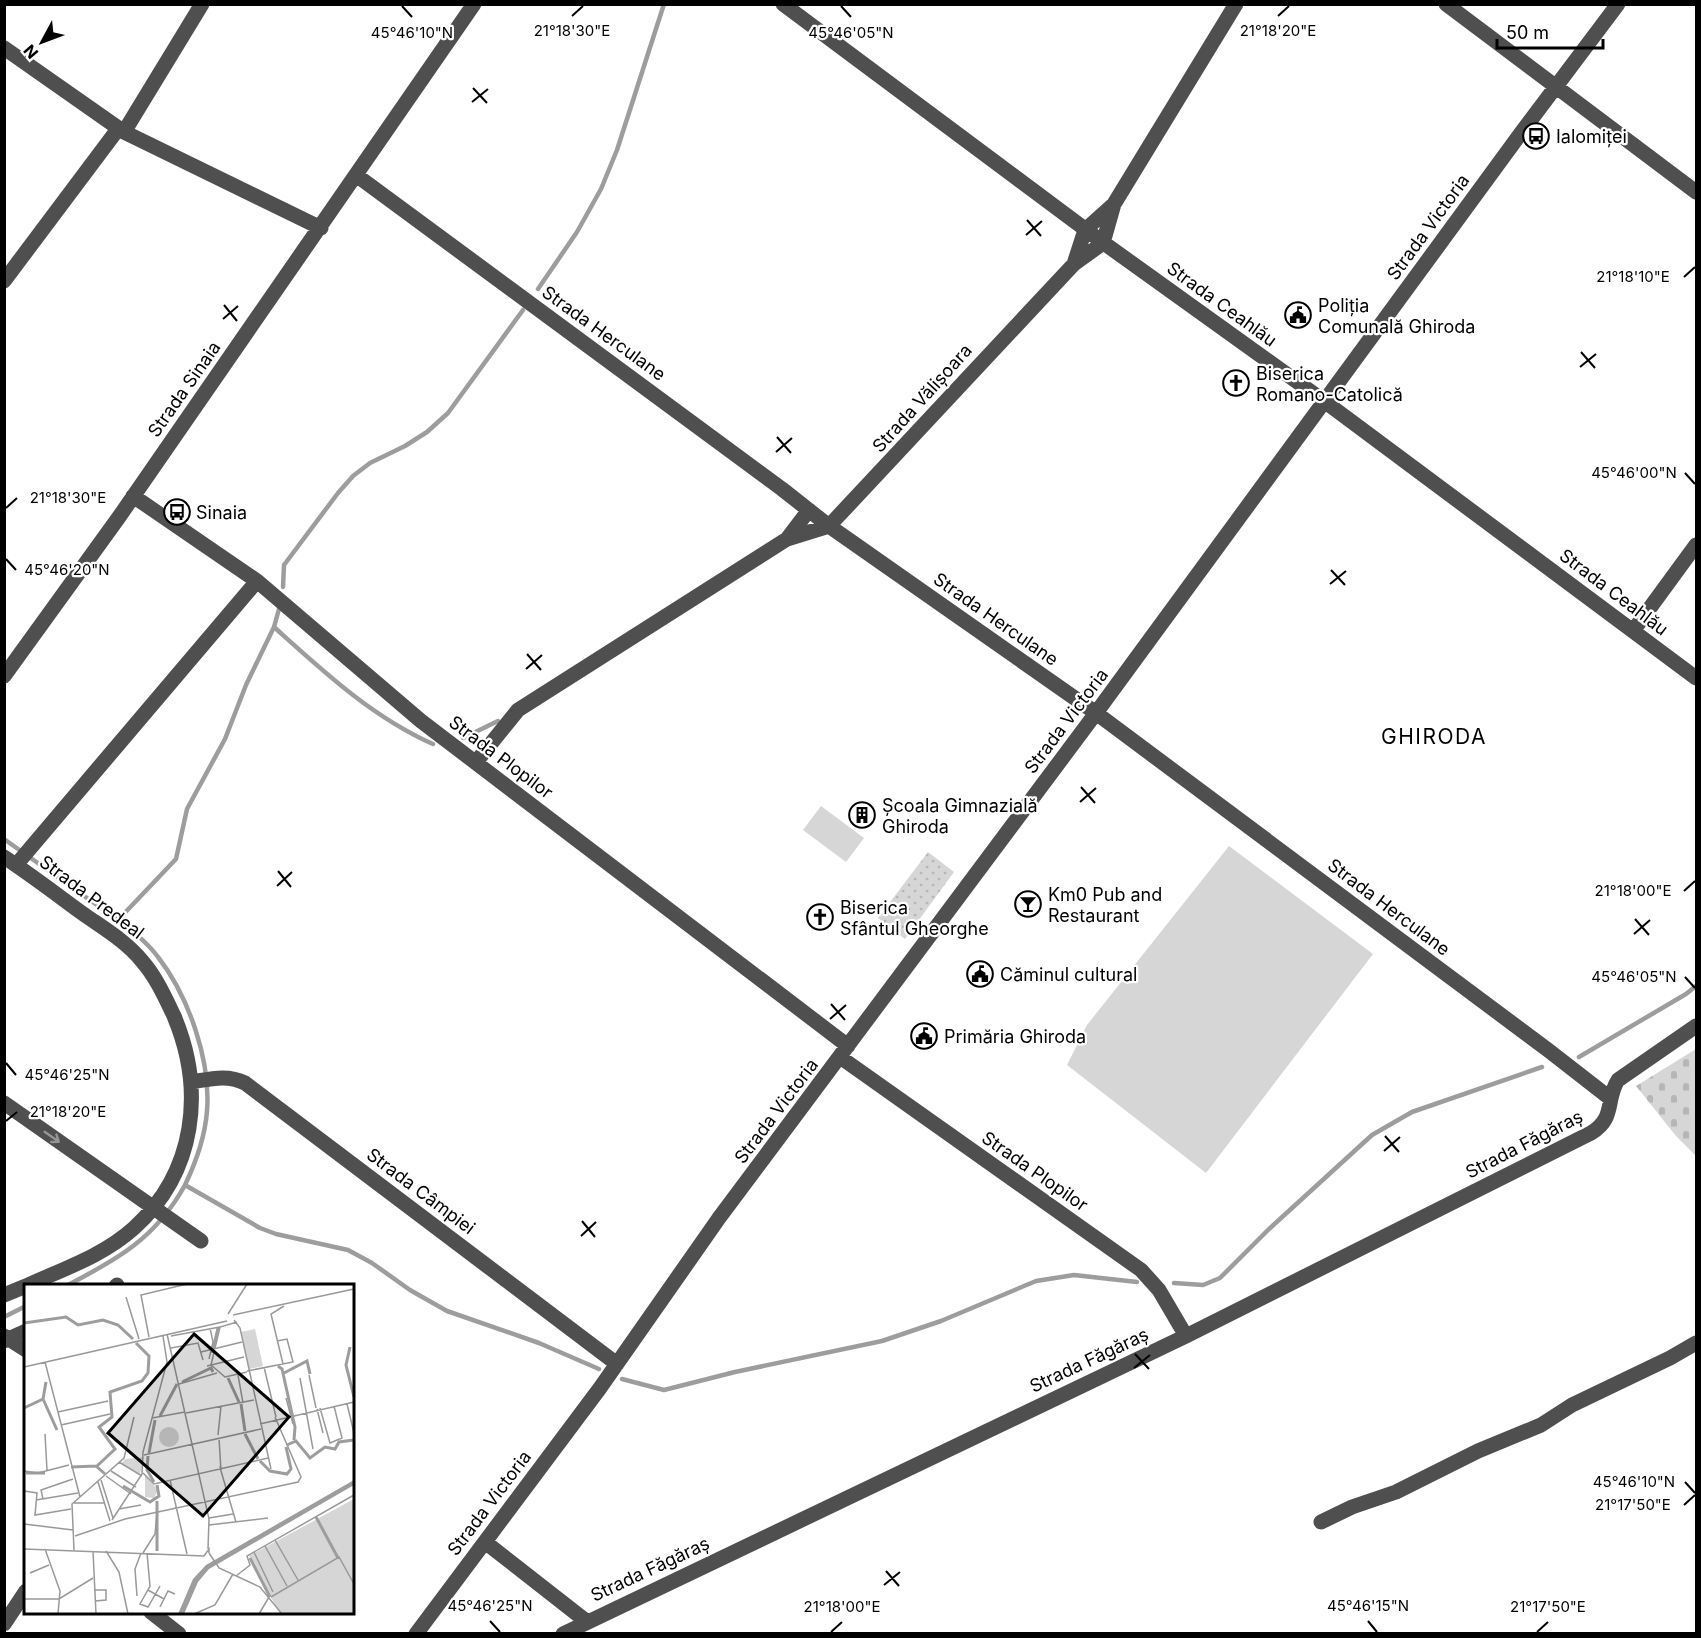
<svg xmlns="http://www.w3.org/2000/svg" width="1701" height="1638" font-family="Inter,sans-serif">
	<defs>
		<pattern id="grass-dots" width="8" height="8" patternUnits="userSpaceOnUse" patternTransform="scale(1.5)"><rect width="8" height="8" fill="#d6d6d6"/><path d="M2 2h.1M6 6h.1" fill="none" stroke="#b6b6b6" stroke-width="1.8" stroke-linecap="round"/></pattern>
		<pattern id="cemetery-stones" width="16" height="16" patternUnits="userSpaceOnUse" patternTransform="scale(1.5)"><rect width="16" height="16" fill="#d6d6d6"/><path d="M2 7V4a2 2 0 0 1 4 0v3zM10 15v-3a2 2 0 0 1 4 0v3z" fill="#b6b6b6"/></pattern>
	</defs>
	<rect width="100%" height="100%" fill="#fff"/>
	<path fill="url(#grass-dots)" d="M928,852L954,872L905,939L878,918Z"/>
	<path fill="url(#cemetery-stones)" d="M1696,1049V1156L1676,1136L1636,1086Z"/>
	<path fill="#d6d6d6" d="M821,806L864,838L846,862L803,830Z
		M1229,846L1373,954L1206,1173L1067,1065L1087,1025Z"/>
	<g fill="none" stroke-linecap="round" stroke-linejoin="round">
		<path stroke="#9d9d9d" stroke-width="4.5" d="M538,289L577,232L601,189L617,150L664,4
			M283,587L284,565L338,493L353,476L370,463L405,446L427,432L448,413L523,310
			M279,609L274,627L246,685L225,739L187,809L176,859L118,920C133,931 147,942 158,957C189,997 211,1061 207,1111C205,1137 196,1162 185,1185L260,1228L276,1234L348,1250L372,1263L410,1290L447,1311L539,1343L599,1369
			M274,627C323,671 372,717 433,744
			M463,738L498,721
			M4,839L118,920
			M1579,1057L1686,994L1696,986
			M1174,1283L1203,1285L1220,1278L1269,1229L1372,1135L1412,1112L1542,1067
			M66,1286C118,1259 156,1238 185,1185
			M4,1317L26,1306
			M622,1379L664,1390L735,1372L882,1341L941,1321L1036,1281L1074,1275L1137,1282"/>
		<path stroke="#4f4f4f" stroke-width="15" d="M783,4L1101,241L1324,401L1696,678
			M1446,4L1696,192
			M4,48L124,132L321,228
			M124,132L202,4
			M356,175L782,489L829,526L1096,713L1548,1050L1611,1099
			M1114,204L1236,4
			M4,281L118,129
			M133,496L257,581L421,721L848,1046
			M809,510L787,539L829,526L1074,264L1103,243L1114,204L1085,230L1074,264
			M1633,631L1696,545
			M4,676L119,517L474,4
			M476,762L518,710L787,539
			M4,857C31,875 56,894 82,913C103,928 126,941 142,961C156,977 165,997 174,1016C205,1090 196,1172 134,1228C103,1256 63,1269 26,1286
			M16,865L257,581
			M840,1057L1141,1270L1159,1290L1186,1336
			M191,1082C210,1079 227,1074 245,1083L617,1364
			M4,1103L201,1241
			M116,1286L117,1285
			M4,1295L26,1286
			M4,1336L26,1350
			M4,1341L26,1331
			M1321,1522L1352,1507L1396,1492L1478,1451L1541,1425L1572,1405L1670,1358L1696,1343
			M485,1542L586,1621
			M151,1612L179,1634
			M4,1624L26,1591
			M416,1634L600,1388L719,1218L1096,713L1521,133L1618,4
			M563,1634L1186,1336L1591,1133C1616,1118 1605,1100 1618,1080L1696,1026"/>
	</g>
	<defs><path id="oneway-shaft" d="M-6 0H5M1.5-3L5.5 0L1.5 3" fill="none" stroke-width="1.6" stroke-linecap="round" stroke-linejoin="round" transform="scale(1.5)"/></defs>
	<use stroke="#959595" href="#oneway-shaft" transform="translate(52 1137) rotate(35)"/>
	<path fill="none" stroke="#000" stroke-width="2" d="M402,6L412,17M841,6L851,17M572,16L583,6M1278,16L1289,6M473,88L487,103M472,102L488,89M1027,220L1041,236M1026,235L1042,221M1684,277L1695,267M224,305L237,321M223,319L238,306M1581,352L1595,368M1580,367L1596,354M777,437L791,453M776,452L792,438M1685,473L1695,484M6,508L17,498M6,559L16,570M1331,570L1345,585M1330,584L1346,571M527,654L541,670M526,669L542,655M1081,787L1095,803M1080,802L1096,788M278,871L291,887M277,886L292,872M1684,891L1695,881M1635,919L1649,935M1634,934L1650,920M1685,977L1695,988M831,1004L845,1020M830,1019L846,1005M6,1063L16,1075M6,1121L17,1112M1385,1136L1399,1152M1384,1151L1400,1137M582,1221L595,1237M581,1236L596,1222M1135,1354L1149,1369M1134,1368L1150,1355M1685,1482L1695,1493M1684,1505L1695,1495M886,1571L899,1586M884,1585L900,1572M490,1621L500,1632M1368,1621L1377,1632M831,1632L842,1622M1537,1632L1548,1622"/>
	<defs>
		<g id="bus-ring" transform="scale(1.35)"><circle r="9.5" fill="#fff" stroke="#000" stroke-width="1.5"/><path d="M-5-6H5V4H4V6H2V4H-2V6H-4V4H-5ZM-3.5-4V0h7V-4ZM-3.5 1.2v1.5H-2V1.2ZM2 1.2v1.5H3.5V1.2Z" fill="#000"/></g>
		<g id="civic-ring" transform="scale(1.35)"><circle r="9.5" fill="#fff" stroke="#000" stroke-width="1.5"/><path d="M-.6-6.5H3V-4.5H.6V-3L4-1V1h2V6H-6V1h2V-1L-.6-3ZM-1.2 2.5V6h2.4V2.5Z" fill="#000"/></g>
		<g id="church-ring" transform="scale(1.35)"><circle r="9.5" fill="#fff" stroke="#000" stroke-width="1.5"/><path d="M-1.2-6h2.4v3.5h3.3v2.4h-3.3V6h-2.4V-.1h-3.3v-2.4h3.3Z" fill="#000"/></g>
		<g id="building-ring" transform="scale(1.35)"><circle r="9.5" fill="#fff" stroke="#000" stroke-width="1.5"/><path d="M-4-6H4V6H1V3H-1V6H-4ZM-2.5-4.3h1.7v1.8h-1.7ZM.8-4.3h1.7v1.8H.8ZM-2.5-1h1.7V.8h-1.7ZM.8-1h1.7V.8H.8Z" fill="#000"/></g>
		<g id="bar-ring" transform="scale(1.35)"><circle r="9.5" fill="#fff" stroke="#000" stroke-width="1.5"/><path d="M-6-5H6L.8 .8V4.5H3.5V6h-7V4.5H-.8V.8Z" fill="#000"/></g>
	</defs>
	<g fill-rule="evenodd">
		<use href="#bus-ring" x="1536" y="136"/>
		<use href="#civic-ring" x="1298" y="315"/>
		<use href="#church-ring" x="1236" y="383"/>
		<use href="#bus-ring" x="177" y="512"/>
		<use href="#building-ring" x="862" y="815"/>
		<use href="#bar-ring" x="1028" y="904"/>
		<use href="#church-ring" x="820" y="917"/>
		<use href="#civic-ring" x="980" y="974"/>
		<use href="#civic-ring" x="924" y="1036"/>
	</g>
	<g text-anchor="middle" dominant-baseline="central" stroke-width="4.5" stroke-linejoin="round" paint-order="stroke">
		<g font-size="18" fill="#000" stroke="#fff" text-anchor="start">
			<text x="1556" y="136">Ialomiței</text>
			<text x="1318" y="305">Poliția<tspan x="1318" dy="21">Comunală Ghiroda</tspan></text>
			<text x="1256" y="373">Biserica<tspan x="1256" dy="21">Romano-Catolică</tspan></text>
			<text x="196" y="512">Sinaia</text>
			<text x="882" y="805">Școala Gimnazială<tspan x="882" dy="21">Ghiroda</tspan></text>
			<text x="1048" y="894">Km0 Pub and<tspan x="1048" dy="21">Restaurant</tspan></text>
			<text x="840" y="907">Biserica<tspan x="840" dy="21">Sfântul Gheorghe</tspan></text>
			<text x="1000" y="974">Căminul cultural</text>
			<text x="944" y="1036">Primăria Ghiroda</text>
		</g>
		<g font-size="18" fill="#000" stroke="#fff">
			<text transform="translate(1428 227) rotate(-54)">Strada Victoria</text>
			<text transform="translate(1222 304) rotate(36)">Strada Ceahlău</text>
			<text transform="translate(604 333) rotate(36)">Strada Herculane</text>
			<text transform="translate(184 389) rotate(-55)">Strada Sinaia</text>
			<text transform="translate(922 398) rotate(-48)">Strada Vălișoara</text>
			<text transform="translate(1614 592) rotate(37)">Strada Ceahlău</text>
			<text transform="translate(996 619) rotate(35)">Strada Herculane</text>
			<text transform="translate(1066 721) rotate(-53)">Strada Victoria</text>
			<text transform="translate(501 757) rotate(37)">Strada Plopilor</text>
			<text transform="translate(92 897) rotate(37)">Strada Predeal</text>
			<text transform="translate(1389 907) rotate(37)">Strada Herculane</text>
			<text transform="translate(776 1111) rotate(-53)">Strada Victoria</text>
			<text transform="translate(1524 1144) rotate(-27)">Strada Făgăraș</text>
			<text transform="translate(1035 1171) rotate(35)">Strada Plopilor</text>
			<text transform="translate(421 1191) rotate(37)">Strada Câmpiei</text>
			<text transform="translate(1089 1360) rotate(-25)">Strada Făgăraș</text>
			<text transform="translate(489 1503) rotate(-53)">Strada Victoria</text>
			<text transform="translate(650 1569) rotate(-25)">Strada Făgăraș</text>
		</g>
		<g font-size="21" letter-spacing="1.5" fill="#000" stroke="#fff">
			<text x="1434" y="736">GHIRODA</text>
		</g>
	</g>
	<g transform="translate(24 1284)">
		<rect width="330" height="330" fill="#fff"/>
		<path d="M330,215V330H256L225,272Z" fill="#d6d6d6"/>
		<path d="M231,45L239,82L225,85L217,48ZM120,173L116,190L98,179L101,175ZM121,191L134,206L130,214L121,213Z" fill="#d6d6d6"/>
		<path d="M135 153a10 10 0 1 1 20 0a10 10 0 1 1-20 0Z" fill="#d6d6d6"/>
		<path d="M330,196V201L185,285L174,298L160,330H154L169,295L182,281Z" fill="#9d9d9d"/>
		<path fill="none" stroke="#9d9d9d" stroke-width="3" d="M0,39L42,33L54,41L79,36L94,41L109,55M326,63L322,81L330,113M188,69L194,44M254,82L258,85L271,143L270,156M260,89L283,77L286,90M204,94L215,118M158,98L187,84L189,88M19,115L33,146M217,120L221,147M0,124L19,115L22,98M136,132L153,100M221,150L234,175M263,161L272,157L286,174L301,163L311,165L315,158L330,156M125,169L131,136M124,172L123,186L130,198M236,177L246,187L263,190L267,185L262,163M73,182L91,165L75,143L88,133L86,108L118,97L124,89L125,72L112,59M47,183L72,182L81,190M2,189H21M99,202L126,218L135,212L133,201M133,217V267M292,233L314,274M226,274L246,313"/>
		<path fill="none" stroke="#999" stroke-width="1.5" d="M102,13L115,55M204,30L223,0M209,31L330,5M210,36L216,44L247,185M143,50L185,235L184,265M147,52L196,43M125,53L117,11L163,0M147,64L174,59L179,76M177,68L218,58M185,75L189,58L186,44M21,78L56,213M259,80L247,30L260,22M187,81L196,43L213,38M187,81L201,93L223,88M183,82L220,73M0,83L203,37M240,83L252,133M223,87L269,78L263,55L253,57M214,91L219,119M285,91L292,124M276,94L289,165M155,100L193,89M262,114L269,140M323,120L330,149M296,124L306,159L318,154L310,122M293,125L299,149M34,128L84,117M162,129L230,116M128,134L161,128M236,140L330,118M37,141L86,130M21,150L23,186M194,151L197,122M195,154L197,187L196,182M120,171L237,145M95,178L118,192M0,187L14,189L45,181M87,187L112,203M197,187L212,238M119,189L130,200L244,174M82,192L107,210M77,196L89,234M146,196L163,270M74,198L86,237M0,207L13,209L11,231L47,225M19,215L17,206L49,195M12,216L54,209M50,219H80M95,225L117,221M185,234L209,230M88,236L118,190L119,168L143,78L139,52M0,240L49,246M185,241L244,234M51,252L101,235L274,198L277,193L251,133M251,256L274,296M241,262L263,302M0,265L180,272L185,265V269M21,265L36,307L34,330M50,266L48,220L100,174L110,133M69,267L72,330M82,267L95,288L104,330M230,268L249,308M119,269L131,250L133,229M123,269L126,302L116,320L124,323L136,302M185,269L195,284L236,303L258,330M6,289L25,281M212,292L226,281L223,272L330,211M70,306H82V316L71,317M124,306L140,315M113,312L111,285L117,269M247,313L315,273L330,300M0,315H35L69,294M136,323L144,307L151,310M170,330L191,321L209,290M235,330L245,313"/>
		<path fill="#000" fill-opacity="0.15" stroke="#000" stroke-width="3" d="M170,50L265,133L179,232L84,149Z"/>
		<rect width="330" height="330" fill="none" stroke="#000" stroke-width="3"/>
	</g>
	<g font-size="15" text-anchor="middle" fill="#000" stroke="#fff" stroke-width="4.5" stroke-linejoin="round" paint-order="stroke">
		<text x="572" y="36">21°18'30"E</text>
		<text x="1278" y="36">21°18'20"E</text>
		<text x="412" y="38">45°46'10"N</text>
		<text x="851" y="38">45°46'05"N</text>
		<text x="1633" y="282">21°18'10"E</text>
		<text x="1634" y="478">45°46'00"N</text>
		<text x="68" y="503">21°18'30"E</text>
		<text x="67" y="575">45°46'20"N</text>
		<text x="1633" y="896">21°18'00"E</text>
		<text x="1634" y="982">45°46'05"N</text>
		<text x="67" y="1080">45°46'25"N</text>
		<text x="68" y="1117">21°18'20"E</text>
		<text x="1634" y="1487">45°46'10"N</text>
		<text x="1633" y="1510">21°17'50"E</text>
		<text x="490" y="1611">45°46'25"N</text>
		<text x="1368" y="1611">45°46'15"N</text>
		<text x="842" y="1612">21°18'00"E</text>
		<text x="1548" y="1612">21°17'50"E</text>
	</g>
	<rect width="1701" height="1638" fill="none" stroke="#000000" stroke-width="12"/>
	<g transform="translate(42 42) rotate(229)" stroke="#ffffff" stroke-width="4.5" paint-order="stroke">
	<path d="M0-4.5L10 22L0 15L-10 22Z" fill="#000000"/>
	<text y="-9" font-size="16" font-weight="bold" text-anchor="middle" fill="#000000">N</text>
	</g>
	<path d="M1497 39v9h106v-9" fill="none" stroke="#000000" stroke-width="3"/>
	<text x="1506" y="39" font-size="18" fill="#000000" stroke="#ffffff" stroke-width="4.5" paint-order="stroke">50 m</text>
</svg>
